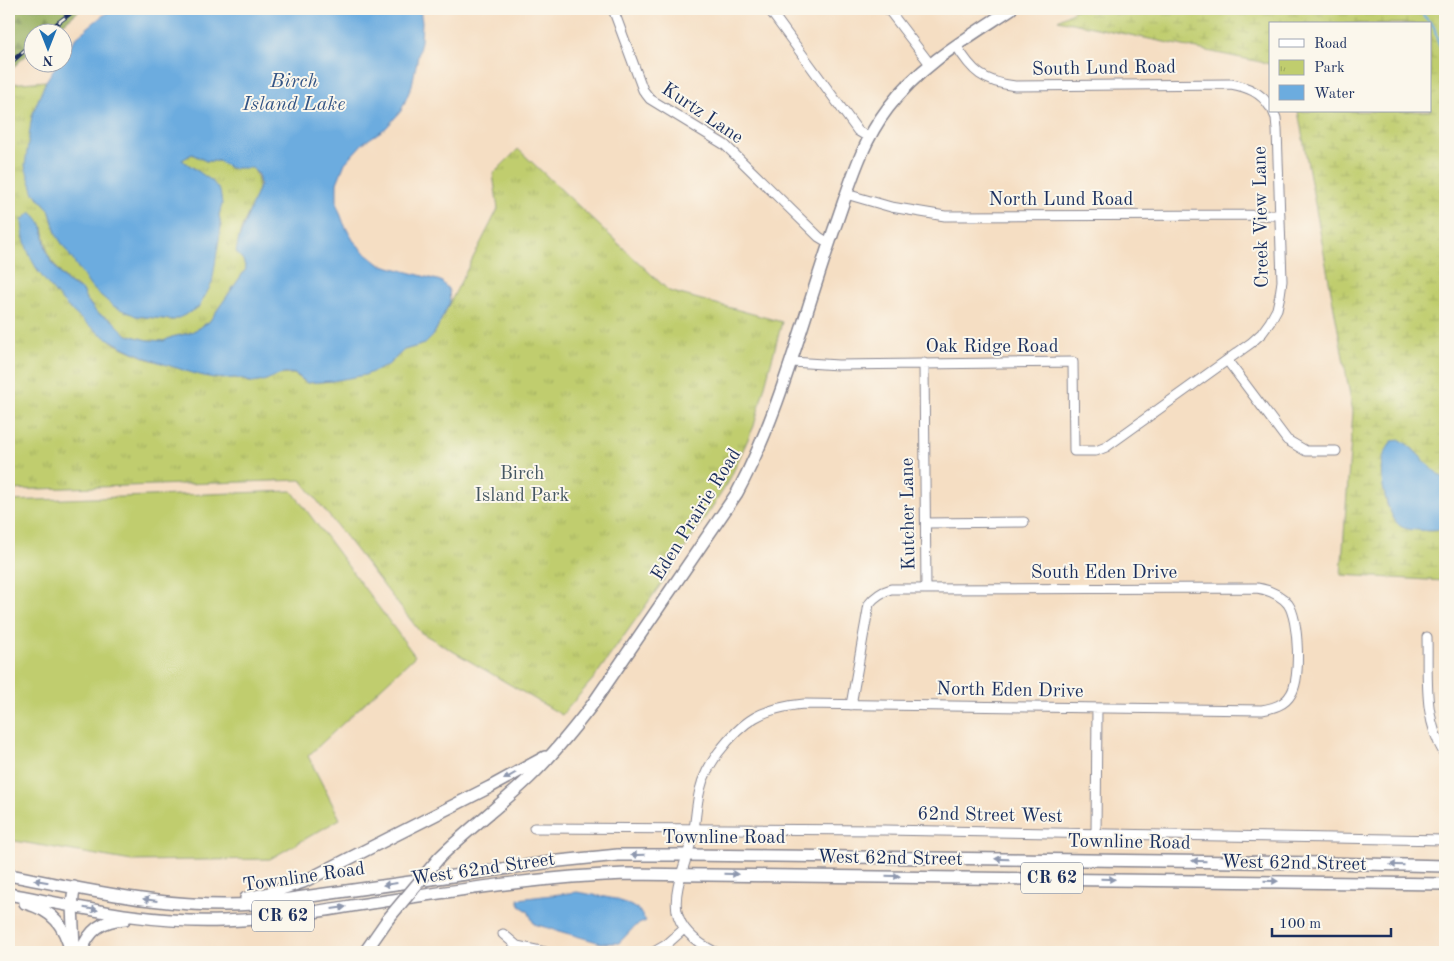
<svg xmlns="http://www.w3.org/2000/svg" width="1454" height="961" font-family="'Old Standard TT',serif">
	<defs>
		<pattern id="forest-firs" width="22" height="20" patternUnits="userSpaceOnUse" patternTransform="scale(1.25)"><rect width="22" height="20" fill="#98b061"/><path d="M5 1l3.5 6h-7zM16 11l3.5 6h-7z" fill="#7b9053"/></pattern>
		<pattern id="wetland-marsh" width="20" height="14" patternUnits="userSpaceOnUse" patternTransform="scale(1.25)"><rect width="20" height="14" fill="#c0cd6e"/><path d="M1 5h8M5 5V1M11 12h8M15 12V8" fill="none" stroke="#a4b062"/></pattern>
		<pattern id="park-tufts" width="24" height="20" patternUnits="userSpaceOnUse" patternTransform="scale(1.25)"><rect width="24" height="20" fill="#c0cd6e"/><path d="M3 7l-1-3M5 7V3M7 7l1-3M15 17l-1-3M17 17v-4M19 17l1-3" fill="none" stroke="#a4b062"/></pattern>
	</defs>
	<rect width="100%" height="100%" fill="#fbf7ec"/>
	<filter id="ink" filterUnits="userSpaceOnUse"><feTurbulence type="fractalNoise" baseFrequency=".02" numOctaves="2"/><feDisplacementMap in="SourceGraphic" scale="10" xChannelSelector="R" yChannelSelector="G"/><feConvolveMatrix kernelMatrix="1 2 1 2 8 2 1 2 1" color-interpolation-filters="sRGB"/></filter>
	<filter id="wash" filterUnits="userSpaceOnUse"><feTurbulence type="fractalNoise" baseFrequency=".0096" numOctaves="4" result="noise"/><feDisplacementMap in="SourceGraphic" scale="20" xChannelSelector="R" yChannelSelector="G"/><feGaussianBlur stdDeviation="1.12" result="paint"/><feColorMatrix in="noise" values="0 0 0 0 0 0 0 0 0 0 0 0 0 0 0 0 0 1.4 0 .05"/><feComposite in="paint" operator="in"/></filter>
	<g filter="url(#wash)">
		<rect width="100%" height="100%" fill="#f5dec3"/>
		<path fill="#c0cd6e" stroke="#6e7e66" d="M292,491L415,656L308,756L340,819L270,859L132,861L9,840V501Z"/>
		<path fill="url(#forest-firs)" stroke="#5a7060" d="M9,9H81L53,32H32V50L9,71Z"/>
		<path fill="url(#wetland-marsh)" stroke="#6e7e66" d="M1077,9H1445V479L1432,471L1412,448L1381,468L1387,506L1437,531L1445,526V581L1341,575L1353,412L1298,111H1430V24H1270V64L1058,20Z"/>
		<path fill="url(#park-tufts)" stroke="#6e7e66" d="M46,81L32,115L34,193L49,209L57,236L136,316L173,320L221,227L219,215L222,204L197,170L181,160L192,154L206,161H219L230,168L252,167C270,189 243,214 239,238C238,247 243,260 246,269L209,322L190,333L172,337L164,341L148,340L127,335L112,320L97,313L77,286L70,284L61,274L48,255L43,227L23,237L38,272L115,344L148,359L214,378H237L253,383L266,380L275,375L294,374L307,383L332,381L387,366L404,350L425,344L433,336L498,209L493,174L518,149L669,291L782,322L754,426L728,483L666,577L594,678L562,715L420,632L301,480L9,490V84Z"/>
		<path fill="#6cacdf" stroke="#446e9e" d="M112,9H420L422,22L421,41L412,85L401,111L386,128L363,143L345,163L337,183V205L344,224L353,240L364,252L379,264L441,281L449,290L450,302L433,336L425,344L404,350L387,366L365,375L332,381L307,383C304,381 299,376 295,374C279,369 266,385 251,382C246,381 241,379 236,378C229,378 221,379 214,378C201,376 189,372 177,368C124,352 86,331 51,288C33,266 23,248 22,220L31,212C48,225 41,238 48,255C51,262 64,280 70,284C75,287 79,288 84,292L85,298L97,313L112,320L127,335L148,340L164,341L172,337L190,333L209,322L246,269L243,260L236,252L239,238L260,184L258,174L252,168H230L219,161H206L192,154L182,160L212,181L220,191L222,204L219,215L221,227L212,283L199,307L187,314L174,320L136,316L113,306L90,286L57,236L49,209L34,193L25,166L32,115L46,81L58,63L62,62C62,45 98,19 112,9Z
			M1401,440C1418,451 1428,468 1445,479V526C1436,532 1430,531 1420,530C1413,530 1402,529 1398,524C1387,513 1379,477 1382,462C1383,455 1388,447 1392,441Z
			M577,892L616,899L638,909L646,921L635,926L619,943H601L534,924L528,911L520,906L518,899Z"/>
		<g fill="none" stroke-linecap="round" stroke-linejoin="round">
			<path stroke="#6cacdf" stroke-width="2.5" d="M1422,9L1423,15L1434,27L1438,42L1445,55"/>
		</g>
	</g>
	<g filter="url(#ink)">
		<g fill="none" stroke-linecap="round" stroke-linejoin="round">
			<g stroke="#888690" stroke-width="11">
				<path id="minor" d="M613,9L643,90L650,99L725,145L819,237L829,243
					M769,9L858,131L868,137
					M888,9L930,64
					M956,45C972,72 984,82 1015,86L1231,84C1247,87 1261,92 1270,107
					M846,194L891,207L945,216L1280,215
					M1227,360L1287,440L1306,451H1336
					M792,362L838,365L1073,362L1074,451H1096L1106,447L1251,343L1262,333L1270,322L1277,309L1280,295L1282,281L1277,129L1276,118L1273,111
					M924,363L926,589
					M926,523L1024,522
					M1427,637C1428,679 1423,718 1445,755
					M534,828L884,830L1445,840
					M1096,835L1097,708
					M503,934L517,946L545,952
					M654,952L666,945L684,929
					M715,952C654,921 680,886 693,835C696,820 696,805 700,790C703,776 710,765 718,753C743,720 762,708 804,704L1262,710C1273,708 1285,705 1291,694C1301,679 1299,619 1288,604C1280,594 1269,590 1257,588L891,589C881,592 875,596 869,604L851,705"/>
			</g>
			<g stroke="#888690" stroke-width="14">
				<path id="major" d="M439,858C467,830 500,806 529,778C552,756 572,731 592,705L737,493C783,407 804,312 837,221C851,181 862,142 888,108C920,65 967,38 1011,9
					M9,875C89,890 172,910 254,904L559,861L618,855H687L1324,863L1445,866
					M74,887L72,906L74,947
					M9,894C79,907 150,924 223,921C266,920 308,913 351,906C442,893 533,877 626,874L1445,884
					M246,898L266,894L303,882L490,787L545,757
					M25,903C54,911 64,925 71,952
					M81,952C89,930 102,920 125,919
					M365,952L388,919"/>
			</g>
			<use href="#minor" stroke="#fff" stroke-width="9"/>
			<use href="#major" stroke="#fff" stroke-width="11"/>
			<g stroke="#1b2f5e" stroke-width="4.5">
				<path id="rail" d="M46,32L76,9
					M9,64L32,44"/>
			</g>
			<use href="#rail" stroke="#fbf7ec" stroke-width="2.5" stroke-dasharray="8" stroke-linecap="butt"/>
			<g stroke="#888690" stroke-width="14" stroke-linecap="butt">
				<path id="major-bridge" d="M388,919L439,858"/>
			</g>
			<use href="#major-bridge" stroke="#fff" stroke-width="11"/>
		</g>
		<defs><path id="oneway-solid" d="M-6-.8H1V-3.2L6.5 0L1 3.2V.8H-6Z" transform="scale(1.25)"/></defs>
		<g fill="#8d97ae">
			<use href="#oneway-solid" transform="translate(510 776) rotate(150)"/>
			<use href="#oneway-solid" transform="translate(638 855) rotate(179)"/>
			<use href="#oneway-solid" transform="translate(1002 859) rotate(-179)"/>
			<use href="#oneway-solid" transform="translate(1199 861) rotate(-179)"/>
			<use href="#oneway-solid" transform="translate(1397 865) rotate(-178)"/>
			<use href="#oneway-solid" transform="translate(731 874) rotate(1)"/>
			<use href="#oneway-solid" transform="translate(893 876) rotate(1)"/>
			<use href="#oneway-solid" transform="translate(1108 879) rotate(1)"/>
			<use href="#oneway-solid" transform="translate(41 881) rotate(-170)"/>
			<use href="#oneway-solid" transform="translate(1271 881) rotate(1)"/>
			<use href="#oneway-solid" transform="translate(390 884) rotate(172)"/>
			<use href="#oneway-solid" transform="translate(150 900) rotate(-172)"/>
			<use href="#oneway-solid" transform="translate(339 908) rotate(-8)"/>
			<use href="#oneway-solid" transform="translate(91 909) rotate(10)"/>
		</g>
	</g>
	<g text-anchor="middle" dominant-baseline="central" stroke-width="4" stroke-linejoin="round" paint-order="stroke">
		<g fill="#fbf7ec" stroke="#5e6b89" stroke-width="1">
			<rect x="1021" y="862.5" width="62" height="31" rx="4"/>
			<rect x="252" y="900.5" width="62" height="31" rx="4"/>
		</g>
		<g font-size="18" font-weight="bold" fill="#1b2f5e">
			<text x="1052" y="878">CR 62</text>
			<text x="283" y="916">CR 62</text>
		</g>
		<g font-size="19" fill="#1b2f5e" stroke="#fbf7ec">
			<text transform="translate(1104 69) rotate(-1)">South Lund Road</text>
			<text transform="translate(702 114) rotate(34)">Kurtz Lane</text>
			<text x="1061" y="200">North Lund Road</text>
			<text transform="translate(1262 217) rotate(-91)">Creek View Lane</text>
			<text x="992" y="347">Oak Ridge Road</text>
			<text transform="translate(909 514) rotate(-91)">Kutcher Lane</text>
			<text transform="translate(697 515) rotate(-58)">Eden Prairie Road</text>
			<text x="1104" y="573">South Eden Drive</text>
			<text transform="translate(1010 691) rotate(1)">North Eden Drive</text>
			<text transform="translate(990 816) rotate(1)">62nd Street West</text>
			<text x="724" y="838">Townline Road</text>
			<text transform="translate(1129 843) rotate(1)">Townline Road</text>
			<text transform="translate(890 859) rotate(1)">West 62nd Street</text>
			<text transform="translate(1294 864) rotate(1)">West 62nd Street</text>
			<text transform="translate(483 870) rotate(-8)">West 62nd Street</text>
			<text transform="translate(304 878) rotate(-8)">Townline Road</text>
		</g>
		<g font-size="19" fill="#445662" stroke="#fbf7ec">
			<text x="522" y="474">Birch<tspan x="522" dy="22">Island Park</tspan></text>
		</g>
		<g font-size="20" font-style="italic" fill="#335485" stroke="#fbf7ec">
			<text x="294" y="82">Birch<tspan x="294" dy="23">Island Lake</tspan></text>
		</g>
	</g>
	<rect width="1454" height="961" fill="none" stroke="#fbf7ec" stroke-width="30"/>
	<rect x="1269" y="22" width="162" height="90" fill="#fbf7ec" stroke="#a1a7b3"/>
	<rect x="1279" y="39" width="25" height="8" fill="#ffffff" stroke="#a1a7b3"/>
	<text x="1314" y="48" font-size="15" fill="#1b2f5e">Road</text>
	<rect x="1279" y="60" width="25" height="15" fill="url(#park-tufts)" stroke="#a1a7b3"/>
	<text x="1314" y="72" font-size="15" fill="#1b2f5e">Park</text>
	<rect x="1279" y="85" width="25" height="15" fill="#6cacdf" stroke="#a1a7b3"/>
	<text x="1314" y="98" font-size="15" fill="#1b2f5e">Water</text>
	<g transform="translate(48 48) rotate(180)"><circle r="24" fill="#fbf7ec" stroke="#a1a7b3"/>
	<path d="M0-4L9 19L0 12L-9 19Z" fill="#1f6fb2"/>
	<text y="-8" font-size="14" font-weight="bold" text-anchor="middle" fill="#1b2f5e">N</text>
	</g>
	<path d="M1272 928v8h119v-8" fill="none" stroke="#1b2f5e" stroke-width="2.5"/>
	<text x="1279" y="928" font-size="15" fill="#1b2f5e" stroke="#fbf7ec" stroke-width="4" paint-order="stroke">100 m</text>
</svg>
